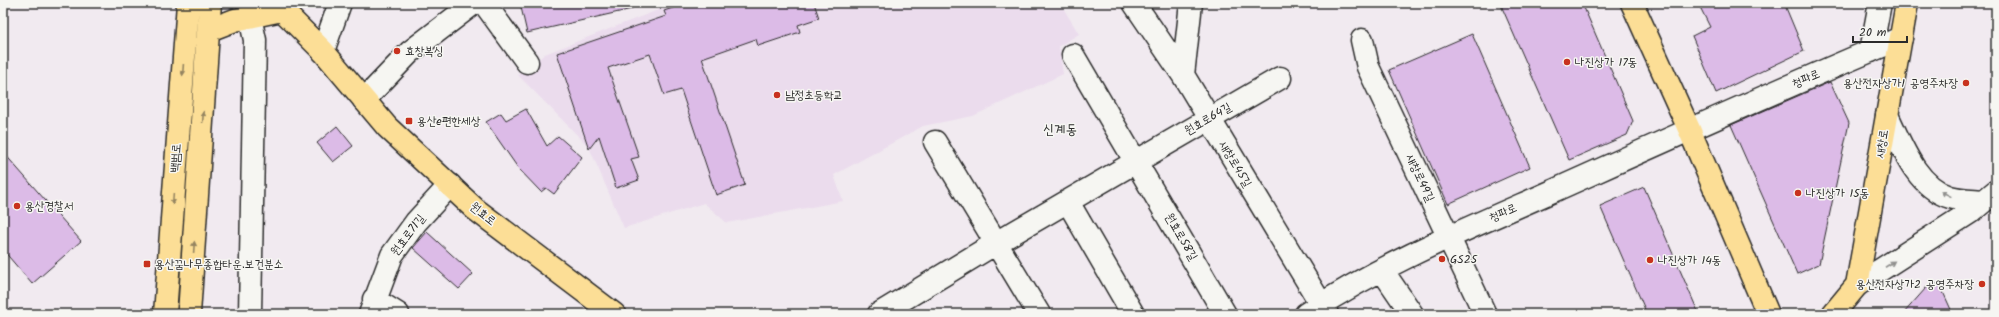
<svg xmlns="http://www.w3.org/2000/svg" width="1999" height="317" font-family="Kalam,'Poor Story',sans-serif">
	<rect width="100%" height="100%" fill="#f1eaf0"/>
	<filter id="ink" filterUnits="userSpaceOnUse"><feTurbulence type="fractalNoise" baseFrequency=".025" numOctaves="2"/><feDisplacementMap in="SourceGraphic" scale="8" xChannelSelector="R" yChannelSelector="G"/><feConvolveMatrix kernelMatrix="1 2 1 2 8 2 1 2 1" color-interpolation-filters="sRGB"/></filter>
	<g filter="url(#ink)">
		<path fill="#ebdced" d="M676,3H1060L1079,34L1059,46L1063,74L973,116L923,126L834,175L843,201L727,223L704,203L624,228L589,147L518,75L545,54Z"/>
		<path fill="#dcbbe7" stroke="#2b2b2b" d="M520,3H631L632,9L527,33Z
			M687,3H814L819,18L798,25L800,32L758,46L756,39L702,58L745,185L716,195L681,90L664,95L650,54L608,68L639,157L631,159L639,180L616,188L599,136L589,149L557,53L666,16L664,11Z
			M1500,3H1582L1633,121L1627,135L1569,160Z
			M1698,3H1784L1804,51L1716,93L1692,36L1710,27Z
			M1472,34L1530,167L1448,204L1389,70Z
			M1830,82L1849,123L1819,264L1797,274L1731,125Z
			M526,109L547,146L558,136L582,157L554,194L546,188L541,192L518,168L486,122L501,113L506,120Z
			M337,126L353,146L333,162L317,143Z
			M3,152L81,241L32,284L3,250Z
			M1644,187L1699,314H1647L1600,206Z
			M427,232L473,274L459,289L413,248Z
			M1939,283L1953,314H1903L1926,288Z"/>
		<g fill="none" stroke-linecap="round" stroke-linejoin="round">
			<g stroke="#2b2b2b" stroke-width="25">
				<path id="minor" d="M484,3L527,62
					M1134,3L1183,75
					M1191,3L1183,75L1327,314
					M1362,40L1368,67L1485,314
					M323,51L340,3
					M1871,51L1880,3
					M1073,55L1225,314
					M364,100L410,52L474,3
					M1887,115C1901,144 1916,187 1950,197C1960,200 1974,200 1984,201
					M935,142L1039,314
					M1068,202L1133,314
					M1382,270L1412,314
					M1857,285L1972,211L1996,191
					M374,299L398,314
					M250,314L255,40L250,17
					M370,314L392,255L416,222L450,185
					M879,314L996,243L1280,78
					M1306,314C1383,263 1469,228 1553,191C1669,139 1784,87 1901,38"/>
			</g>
			<g stroke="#2b2b2b" stroke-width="25">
				<path id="major" d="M275,3L323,51L387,127L475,209L614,314
					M1632,3L1689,129L1768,314
					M209,30L235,20L282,10
					M165,314L188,3
					M189,314L210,3
					M1833,314L1857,285L1907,3"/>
			</g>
			<use href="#minor" stroke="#f6f6f2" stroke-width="22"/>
			<use href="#major" stroke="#fcde96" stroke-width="22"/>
		</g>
		<defs><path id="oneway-solid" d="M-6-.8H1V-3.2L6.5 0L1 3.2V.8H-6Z"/></defs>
		<g fill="#948460">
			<use href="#oneway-solid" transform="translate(183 70) rotate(94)"/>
			<use href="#oneway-solid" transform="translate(203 117) rotate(-86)"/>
			<use href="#oneway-solid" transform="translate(173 199) rotate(94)"/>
			<use href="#oneway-solid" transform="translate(194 247) rotate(-86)"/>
		</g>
		<g fill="#90908e">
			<use href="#oneway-solid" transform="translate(1946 194) rotate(-154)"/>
			<use href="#oneway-solid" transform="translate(1890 264) rotate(-33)"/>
		</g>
	</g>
	<g fill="#c8321e" stroke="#f6f6f2" stroke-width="1.5">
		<circle cx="397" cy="51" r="4"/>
		<circle cx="1567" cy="62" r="4"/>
		<circle cx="1966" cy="83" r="4"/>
		<circle cx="777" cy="95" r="4"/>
		<rect x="405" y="117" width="8" height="8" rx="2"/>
		<circle cx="1798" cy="193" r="4"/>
		<circle cx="17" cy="206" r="4"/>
		<circle cx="1442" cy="259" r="4"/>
		<circle cx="1650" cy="260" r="4"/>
		<rect x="143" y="260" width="8" height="8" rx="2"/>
		<circle cx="1982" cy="284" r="4"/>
	</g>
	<g text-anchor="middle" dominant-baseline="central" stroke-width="3" stroke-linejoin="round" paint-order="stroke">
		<g font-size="12" fill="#2b2b2b" stroke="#f6f6f2" text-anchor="start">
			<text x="405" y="51">효창복싱</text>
			<text x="1575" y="62">나진상가 17동</text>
			<text x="1958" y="83" text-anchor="end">용산전자상가1 공영주차장</text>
			<text x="785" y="95">남정초등학교</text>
			<text x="417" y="121">용산e편한세상</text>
			<text x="1806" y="193">나진상가 15동</text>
			<text x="25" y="206">용산경찰서</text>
			<text x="1450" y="259">GS25</text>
			<text x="1658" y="260">나진상가 14동</text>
			<text x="155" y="264">용산꿈나무종합타운.보건분소</text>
			<text x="1974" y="284" text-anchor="end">용산전자상가2 공영주차장</text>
		</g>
		<g font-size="12" fill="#2b2b2b" stroke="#f6f6f2">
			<text transform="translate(1806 79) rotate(-23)">청파로</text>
			<text transform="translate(1208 119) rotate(-30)">원효로64길</text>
			<text transform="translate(1882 144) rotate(-81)">새창로</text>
			<text transform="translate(176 158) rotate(-86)">백범로</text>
			<text transform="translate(1235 164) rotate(59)">새창로45길</text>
			<text transform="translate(1420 178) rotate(65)">새창로49길</text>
			<text transform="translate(1503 213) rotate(-24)">청파로</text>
			<text transform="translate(483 214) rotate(39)">원효로</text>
			<text transform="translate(408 235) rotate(-53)">원효로71길</text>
			<text transform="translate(1181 237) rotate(60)">원효로58길</text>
		</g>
		<g font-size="14" fill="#2b2b2b" stroke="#f6f6f2">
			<text x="1060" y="130">신계동</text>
		</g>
	</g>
	<rect width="1999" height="317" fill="none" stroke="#f6f6f2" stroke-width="16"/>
	<rect x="8" y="8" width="1983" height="301" fill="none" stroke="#2b2b2b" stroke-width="1.5" filter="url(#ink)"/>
	<path d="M1853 36v6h54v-6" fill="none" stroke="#2b2b2b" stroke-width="2"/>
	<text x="1859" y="36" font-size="12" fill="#2b2b2b" stroke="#f6f6f2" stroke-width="3" paint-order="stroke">20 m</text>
</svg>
